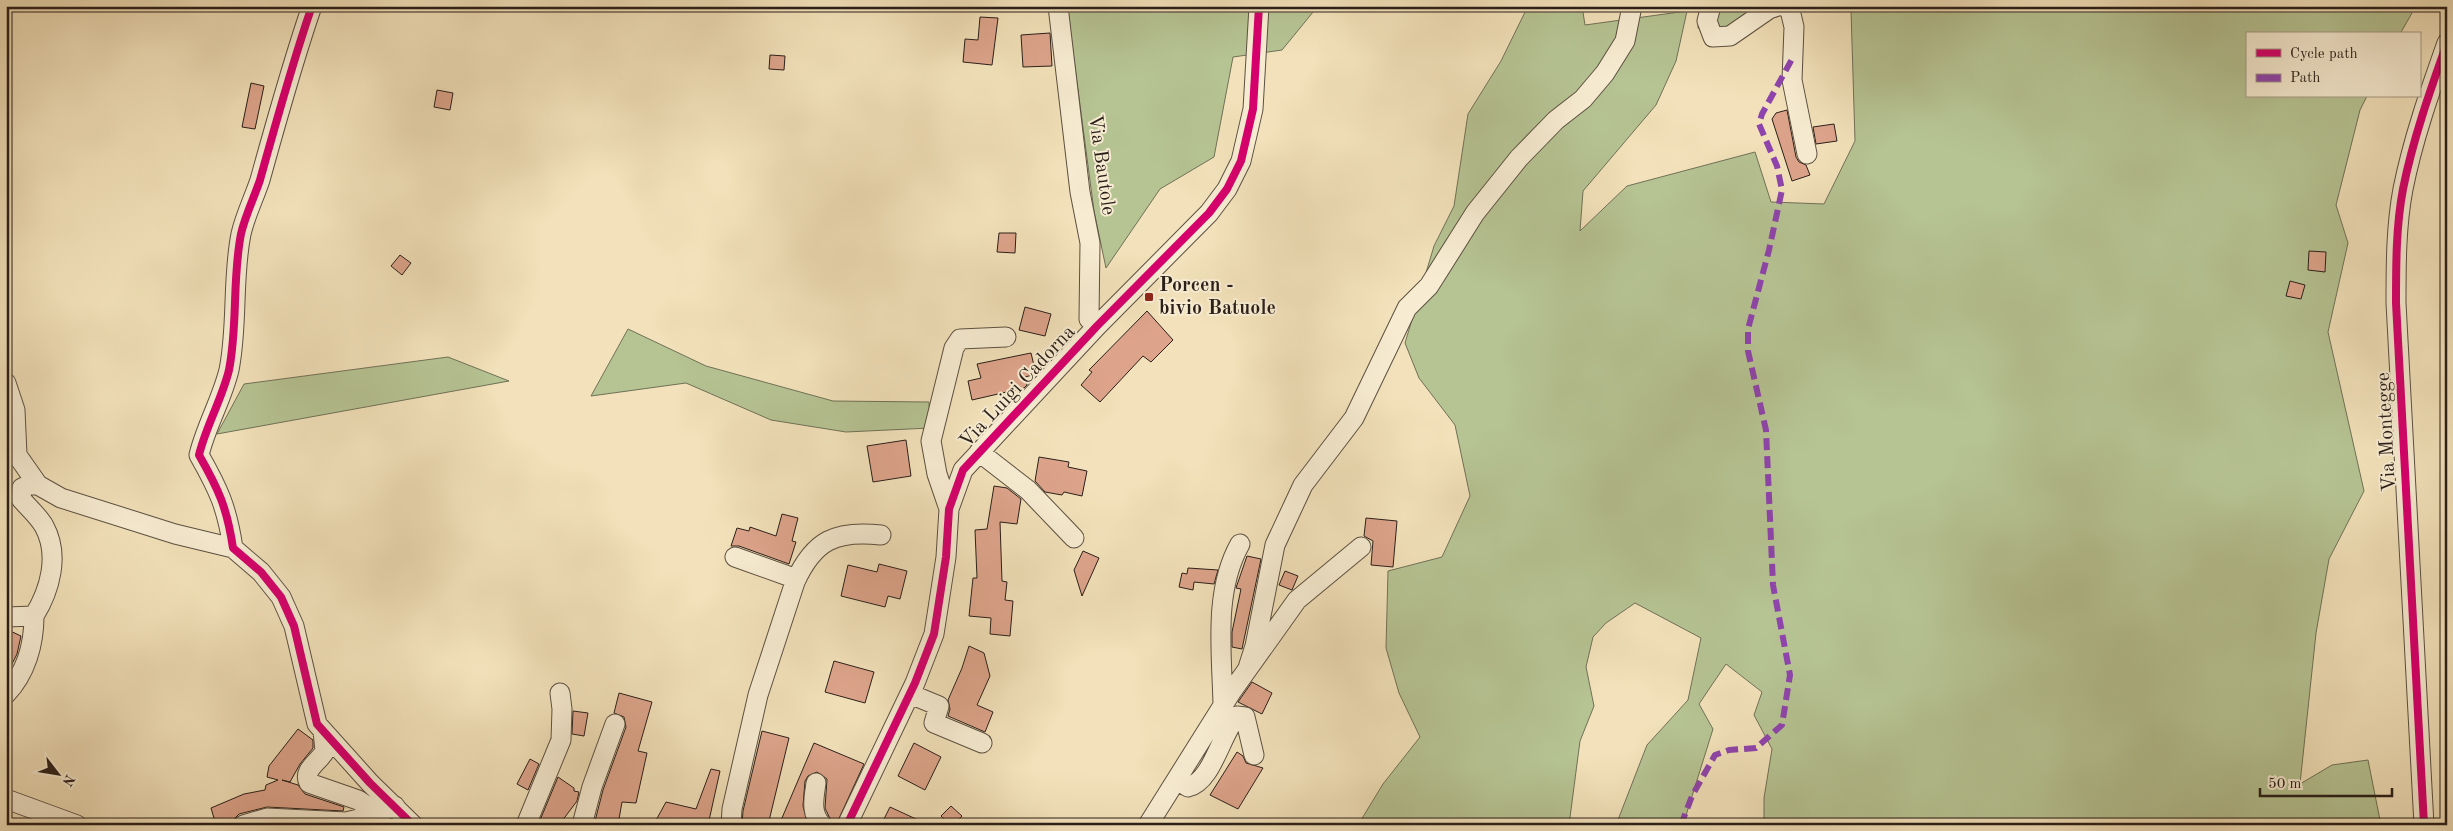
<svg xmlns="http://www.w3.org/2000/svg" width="2453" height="831" font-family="'Old Standard TT',serif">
	<rect width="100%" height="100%" fill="#f2e1ba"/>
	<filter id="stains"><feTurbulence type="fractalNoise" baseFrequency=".004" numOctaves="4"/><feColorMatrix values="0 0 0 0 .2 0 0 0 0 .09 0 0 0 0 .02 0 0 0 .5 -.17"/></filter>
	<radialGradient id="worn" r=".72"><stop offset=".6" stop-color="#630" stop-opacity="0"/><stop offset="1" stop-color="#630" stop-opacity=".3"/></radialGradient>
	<path fill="#b6c393" stroke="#707156" d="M1067,6H1318L1282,50L1233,57L1214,157L1160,189L1106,268L1094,211Z
		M1528,6H1582L1585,25L1687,11L1676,61L1656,105L1583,191L1580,231L1627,186L1755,152L1771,202L1824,204L1855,141L1851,10L1839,6H2409L2412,13L2400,34H2247V96H2367L2360,110L2336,205L2348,243L2328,332L2364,491L2329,559L2316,633L2300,784L2332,765L2368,760L2381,825H1764V798L1772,749L1754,715L1762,692L1726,664L1699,704L1713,729L1683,825H1616L1647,745L1688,700L1701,638L1635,603L1606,623L1593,637L1586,667L1594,706L1580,741L1569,825H1358L1383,784L1420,737L1399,693L1386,648L1388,571L1442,557L1470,496L1455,425L1419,378L1405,343L1434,246L1454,206L1468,114L1501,61Z
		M1700,6H1764L1741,27L1698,28Z
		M628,329L706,366L833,401L929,402L930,428L846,432L771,420L686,383L591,396Z
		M448,357L509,381L217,434L244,384Z"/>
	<path fill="#dda48b" stroke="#2a1f19" d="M980,17L998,18L992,65L963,62L965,39L978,40Z
		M1050,33L1052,66L1023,67L1021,35Z
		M770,55L785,56L784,70L769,69Z
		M251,83L264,86L255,129L242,127Z
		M437,90L453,93L450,110L434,107Z
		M1787,110L1796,157L1799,162L1806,165L1810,175L1792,181L1772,119L1776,113Z
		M1834,124L1837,141L1816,144L1813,127Z
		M999,233H1016L1015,253L997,252Z
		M2309,251L2326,252L2325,272L2308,270Z
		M400,255L411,263L402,275L391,266Z
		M2290,281L2305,285L2301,299L2286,296Z
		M1025,307L1051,314L1045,336L1019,330Z
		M1147,311L1173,340L1151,362L1143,356L1100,402L1081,385L1092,372L1089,370Z
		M1031,353L1036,374L1025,377L1027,385L1024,388L972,400L968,381L981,378L977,364Z
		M906,440L911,476L873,482L867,446Z
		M1039,457L1069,462L1068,467L1087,471L1082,496L1064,492L1062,495L1045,492L1035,481Z
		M994,486L1007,488L1021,499L1017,524L1000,522L1002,581L1007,582L1005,600L1013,601L1010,636L990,634L991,618L969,616L973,578H977L975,530L987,529Z
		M782,514L798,518L792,541L796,542L789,564L739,546H731L737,528L749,531L750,527L776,536Z
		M1366,518L1397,521L1393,567L1371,565L1373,541L1364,536Z
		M1083,551L1099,558L1082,596L1074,570Z
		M1247,556L1261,559L1242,649L1232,647V632L1241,589L1236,588L1237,585Z
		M879,564L907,571L900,599L888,596L885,607L841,596L848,565L877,572Z
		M1188,568L1218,570L1214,584L1194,582L1193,590L1179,587L1182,573L1187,574Z
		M1285,571L1298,576L1292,590L1279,585Z
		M6,629L21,636L17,654L6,676Z
		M969,646L984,653L990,676L977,705L993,712L985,732L948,716L950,709L948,700L962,668Z
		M834,661L874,672L865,703L825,692Z
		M1252,682L1272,693L1262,714L1238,702Z
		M619,693L652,702L638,751L647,753L636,803L622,802L618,825H594L603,790L626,727L624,717L614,713Z
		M573,711L588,713L584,736L572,734Z
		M298,729L313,740V748L300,764L290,782L282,780L298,785L305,794L344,807L343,811L267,807L239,814L228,825H216L211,808L244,794L265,790L266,785L278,780L267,777L269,766Z
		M762,731L789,738L768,825H742L743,811Z
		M814,743L864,764L836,825H833L825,808L827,779L817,772L808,776L805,781L803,806L808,825H779Z
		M914,743L941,757L925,790L898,776Z
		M1237,752L1243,756L1246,763L1263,768L1238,809L1210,795Z
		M530,759L539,764L528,790L517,784Z
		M711,769L720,771L708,825H659L660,823L655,822L666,802L696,809Z
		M558,777L574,788V791L579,792L577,801L559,825H538Z
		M951,806L962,816L954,825H950L941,816Z
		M890,807L929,825H881Z"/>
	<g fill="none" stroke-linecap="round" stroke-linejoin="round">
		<g stroke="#5c5041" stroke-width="21">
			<path id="minor" d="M312,6C292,64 276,122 260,180C254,198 245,216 241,234C232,279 238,325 229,370C222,399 206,426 199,455C219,490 227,508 233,548L261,572L281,597L294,626L317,724L370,783L413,825
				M1058,6L1080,192L1090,243L1089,319L1097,326
				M1711,6L1707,21L1713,37L1730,36L1769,9L1778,6
				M1784,6L1790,10L1794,27L1792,80L1807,154
				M6,383L15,410L17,455L38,485L61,498L175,534L233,548
				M979,452L1028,490L1074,538
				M949,509L937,474L931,441L954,348L960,339L1006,337
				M795,582C814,540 836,530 881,535
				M6,617L34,616C50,590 60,555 44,526C39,517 29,508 21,499L22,488L28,485H38
				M1248,668L1255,646L1275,545L1303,485L1354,418L1407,308L1429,286L1475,213L1519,158L1556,120L1583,99L1605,73L1625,41L1632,6
				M6,694C26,673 34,644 34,616
				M910,694L939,706L934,723L982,743
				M1223,705C1222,653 1213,592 1240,544
				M323,731L325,751C319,762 302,770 309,783L358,800L378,813
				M1177,780L1188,787C1212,782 1221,734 1237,716L1245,717L1254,755
				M816,783C814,798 810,813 822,825
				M6,799L77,825
				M243,825L267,818L346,822L371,816L395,806
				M526,825L561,740L562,709L560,693
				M582,825L592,787L615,724
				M731,825L732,809L758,695L795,582L791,577L735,557
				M847,825L915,683L934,634L946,557L949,509L963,470L1097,326L1209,213L1227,189L1241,161L1253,109L1259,6
				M1148,825L1232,691L1297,600L1361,547
				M2424,825L2396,303C2396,265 2396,226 2403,189C2413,139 2430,91 2447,43"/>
		</g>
		<use href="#minor" stroke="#f7ecd2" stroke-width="19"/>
		<path stroke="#8e44ad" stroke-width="6" stroke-dasharray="12 6" stroke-linecap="butt" d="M1681,825L1692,796L1715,755L1729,750L1756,748L1782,725L1790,675L1773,585L1766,430L1748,351V329L1769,250L1782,190L1777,166L1759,124L1762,114L1792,59"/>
		<g stroke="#f7ecd2" stroke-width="11">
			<path id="cycleway" d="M312,6C292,64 276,122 260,180C254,198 245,216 241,234C232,279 238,325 229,370C222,399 206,426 199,455C219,490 227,508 233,548L261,572L281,597L294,626L317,724L370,783L413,825
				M847,825L915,683L934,634L946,557L949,509L963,470L1097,326L1209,213L1227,189L1241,161L1253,109L1259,6
				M2424,825L2396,303C2396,265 2396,226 2403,189C2413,139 2430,91 2447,43"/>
		</g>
		<use href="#cycleway" stroke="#d6006c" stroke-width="8"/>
	</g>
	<rect fill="#8f2418" stroke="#f7ecd2" stroke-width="2" x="1144" y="292" width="10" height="10" rx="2.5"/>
	<g text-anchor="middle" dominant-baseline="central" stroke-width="4" stroke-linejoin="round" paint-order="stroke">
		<g font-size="20" fill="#2a1f19" stroke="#f7ecd2">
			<text transform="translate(1101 165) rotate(82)">Via Bautole</text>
			<text transform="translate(1018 387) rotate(-47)">Via Luigi Cadorna</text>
			<text transform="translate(2387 432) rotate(-93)">Via Montegge</text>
		</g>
		<g font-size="20" font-weight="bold" fill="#2a1f19" stroke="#f7ecd2" text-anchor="start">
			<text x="1159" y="286">Porcen -<tspan x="1159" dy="23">bivio Batuole</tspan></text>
		</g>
	</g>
	<rect width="2453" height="831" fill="none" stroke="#f2e1ba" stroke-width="25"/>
	<rect x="8" y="8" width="2438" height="816" fill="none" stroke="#2a1f19" stroke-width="2.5"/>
	<rect x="12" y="12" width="2428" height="806" fill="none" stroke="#2a1f19"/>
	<rect x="2246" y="32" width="175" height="65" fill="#f7ecd2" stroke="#a59a88"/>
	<rect x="2256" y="49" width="25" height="8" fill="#d6006c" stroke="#a59a88"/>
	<text x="2290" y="58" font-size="15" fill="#2a1f19">Cycle path</text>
	<rect x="2256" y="74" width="25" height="8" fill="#8e44ad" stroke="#a59a88"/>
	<text x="2290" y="82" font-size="15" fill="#2a1f19">Path</text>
	<g transform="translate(58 774) rotate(121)" stroke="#f7ecd2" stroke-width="4" paint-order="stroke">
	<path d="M0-4L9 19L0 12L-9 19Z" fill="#2a1f19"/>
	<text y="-8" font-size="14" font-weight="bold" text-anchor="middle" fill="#2a1f19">N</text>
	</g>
	<path d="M2260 788v8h132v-8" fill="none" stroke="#2a1f19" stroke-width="2.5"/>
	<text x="2268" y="788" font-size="15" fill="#2a1f19" stroke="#f7ecd2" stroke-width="4" paint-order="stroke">50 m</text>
	<rect width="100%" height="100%" filter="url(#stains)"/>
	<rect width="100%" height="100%" fill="url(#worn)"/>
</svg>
